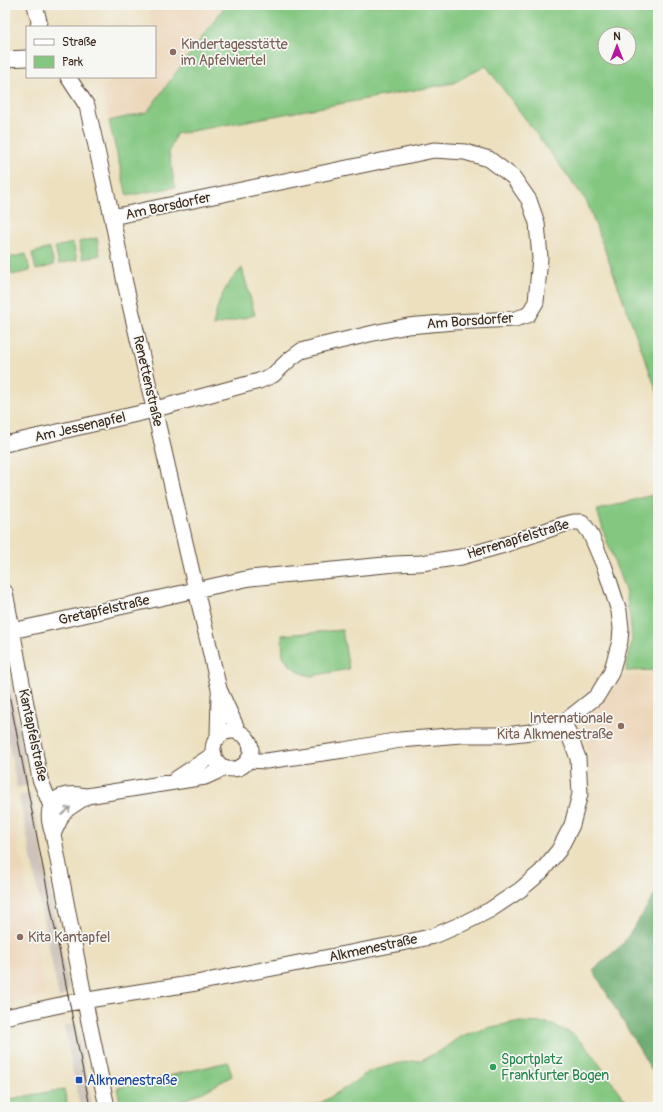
<svg xmlns="http://www.w3.org/2000/svg" width="663" height="1112" font-family="Pangolin,sans-serif">
	<rect width="100%" height="100%" fill="#f6f6f2"/>
	<filter id="ink" filterUnits="userSpaceOnUse"><feTurbulence type="fractalNoise" baseFrequency=".025" numOctaves="2"/><feDisplacementMap in="SourceGraphic" scale="8" xChannelSelector="R" yChannelSelector="G"/><feConvolveMatrix kernelMatrix="1 2 1 2 8 2 1 2 1" color-interpolation-filters="sRGB"/></filter>
	<filter id="wash" filterUnits="userSpaceOnUse"><feTurbulence type="fractalNoise" baseFrequency=".012" numOctaves="4" result="noise"/><feDisplacementMap in="SourceGraphic" scale="16" xChannelSelector="R" yChannelSelector="G"/><feGaussianBlur stdDeviation="0.9" result="paint"/><feColorMatrix in="noise" values="0 0 0 0 0 0 0 0 0 0 0 0 0 0 0 0 0 1.4 0 .05"/><feComposite in="paint" operator="in"/></filter>
	<g filter="url(#wash)">
		<rect width="100%" height="100%" fill="#ece0bf"/>
		<path fill="#edd7bb" d="M147,5H226L147,112L109,121L101,87L110,85L108,77H155V27H140L152,24Z
			M658,675V765L632,763L591,771L589,755L582,733L586,719L608,698L622,676Z
			M13,803L21,860H23L26,881L24,882L46,996L5,1004V804Z"/>
		<path fill="#ccc2b9" d="M5,659L29,785L17,788L5,724Z
			M31,794L69,990L64,995L59,998L19,796Z
			M76,1024L92,1105L83,1107H80L64,1026Z"/>
		<path fill="#84c781" stroke="#607850" fill-rule="evenodd" d="M226,5H658V394L587,202L486,66L453,83L176,134L169,152L175,187L127,196L109,121L147,112ZM605,34H629V58H605Z
			M97,238L100,255L83,259L79,242Z
			M73,243L77,260L59,264L55,247Z
			M50,248L54,265L36,270L32,253Z
			M26,254L30,271L12,275L9,258Z
			M242,268L255,315L213,326C216,311 220,295 230,282C233,277 238,273 242,268Z
			M652,495L658,546V670L626,671L632,639L630,617L625,590L606,539L597,510Z
			M342,630L349,669L311,676L301,673L291,666L283,656L282,635Z
			M515,1022L548,1023L573,1034L590,1051L621,1095L632,1107H305L319,1104L345,1088L370,1071L400,1063L421,1060L440,1051L461,1036L488,1028Z
			M228,1062L232,1076L205,1091L168,1107H121L117,1088Z
			M64,1089L68,1107H5V1100Z"/>
		<path fill="#6bac6f" stroke="#536b46" d="M658,890V1081L593,970L623,944Z"/>
	</g>
	<g filter="url(#ink)">
		<g fill="none" stroke-linecap="round" stroke-linejoin="round">
			<g stroke="#564536" stroke-width="17">
				<path id="minor" d="M35,5L39,21L38,27
					M5,59L27,58
					M68,77L87,106L112,217L125,283L219,689L239,733
					M5,444L141,413L259,381L273,375L290,359L301,351L323,345L378,332L408,326L454,322L515,319L528,315L536,302L540,258L537,223L529,200L513,177L489,159L465,152L434,150L112,217
					M5,592L40,779L51,806
					M12,631L250,578L395,564L421,563L461,557L504,545L562,525L574,522H582L590,533L605,568L619,611L621,628L620,641L611,673L597,696L564,722L531,732L505,735H461L400,740L344,750L266,761L248,760
					M213 750a19 19 0 1 1 38 0a19 19 0 1 1-38 0Z
					M218,738L219,694
					M176,779L214,754
					M53,834L63,813L69,808L87,796
					M5,1017L69,1003L196,983L412,941L434,936L464,923L490,910L520,890L541,872L559,850L572,825L580,794L578,758L564,722
					M107,1107L88,1017L53,834C42,803 56,790 87,796L205,777L225,768"/>
			</g>
			<use href="#minor" stroke="#fff" stroke-width="15"/>
			<path stroke="#3b2a1e" stroke-width="1" d="M5,674L90,1107"/>
		</g>
		<defs><path id="oneway-shaft" d="M-6 0H5M1.5-3L5.5 0L1.5 3" fill="none" stroke-width="1.6" stroke-linecap="round" stroke-linejoin="round"/></defs>
		<use stroke="#a79f9a" href="#oneway-shaft" transform="translate(66 811) rotate(-44)"/>
	</g>
	<g fill="#8d6e63" stroke="#f6f6f2" stroke-width="1.5">
		<circle cx="173" cy="52" r="4"/>
		<circle cx="621" cy="726" r="4"/>
		<circle cx="20" cy="937" r="4"/>
	</g>
	<circle fill="#2e9e5b" stroke="#f6f6f2" stroke-width="1.5" cx="493" cy="1067" r="4"/>
	<rect fill="#1a4fb4" stroke="#f6f6f2" stroke-width="1.5" x="75" y="1076" width="8" height="8" rx="2"/>
	<g text-anchor="middle" dominant-baseline="central" stroke-width="3.5" stroke-linejoin="round" paint-order="stroke">
		<g font-size="14" fill="#785e54" stroke="#f6f6f2" text-anchor="start">
			<text x="181" y="44">Kindertagesstätte<tspan x="181" dy="16">im Apfelviertel</tspan></text>
			<text x="613" y="718" text-anchor="end">Internationale<tspan x="613" dy="16">Kita Alkmenestraße</tspan></text>
			<text x="28" y="937">Kita Kantapfel</text>
		</g>
		<g font-size="14" fill="#3b2a1e" stroke="#f6f6f2">
			<text transform="translate(168 206) rotate(-12)">Am Borsdorfer</text>
			<text transform="translate(470 321) rotate(-4)">Am Borsdorfer</text>
			<text transform="translate(148 381) rotate(77)">Renettenstraße</text>
			<text transform="translate(80 427) rotate(-13)">Am Jessenapfel</text>
			<text transform="translate(518 539) rotate(-17)">Herrenapfelstraße</text>
			<text transform="translate(104 610) rotate(-13)">Gretapfelstraße</text>
			<text transform="translate(33 735) rotate(78)">Kantapfelstraße</text>
			<text transform="translate(373 948) rotate(-12)">Alkmenestraße</text>
		</g>
		<g font-size="14" fill="#27864d" stroke="#f6f6f2" text-anchor="start">
			<text x="501" y="1059">Sportplatz<tspan x="501" dy="16">Frankfurter Bogen</tspan></text>
		</g>
		<g font-size="14" fill="#164399" stroke="#f6f6f2" text-anchor="start">
			<text x="87" y="1080">Alkmenestraße</text>
		</g>
	</g>
	<rect width="663" height="1112" fill="none" stroke="#f6f6f2" stroke-width="20"/>
	<rect x="26" y="26" width="130" height="52" fill="#f6f6f2" stroke="#aba49d"/>
	<rect x="34" y="39" width="20" height="6" fill="#ffffff" stroke="#aba49d"/>
	<text x="62" y="46" font-size="12" fill="#3b2a1e">Straße</text>
	<rect x="34" y="56" width="20" height="12" fill="#84c781" stroke="#aba49d"/>
	<text x="62" y="66" font-size="12" fill="#3b2a1e">Park</text>
	<g transform="translate(617 46)"><circle r="19" fill="#f6f6f2" stroke="#aba49d"/>
	<path d="M0-3L7 15L0 10L-7 15Z" fill="#b5179e"/>
	<text y="-6" font-size="11" font-weight="bold" text-anchor="middle" fill="#3b2a1e">N</text>
	</g>
</svg>
